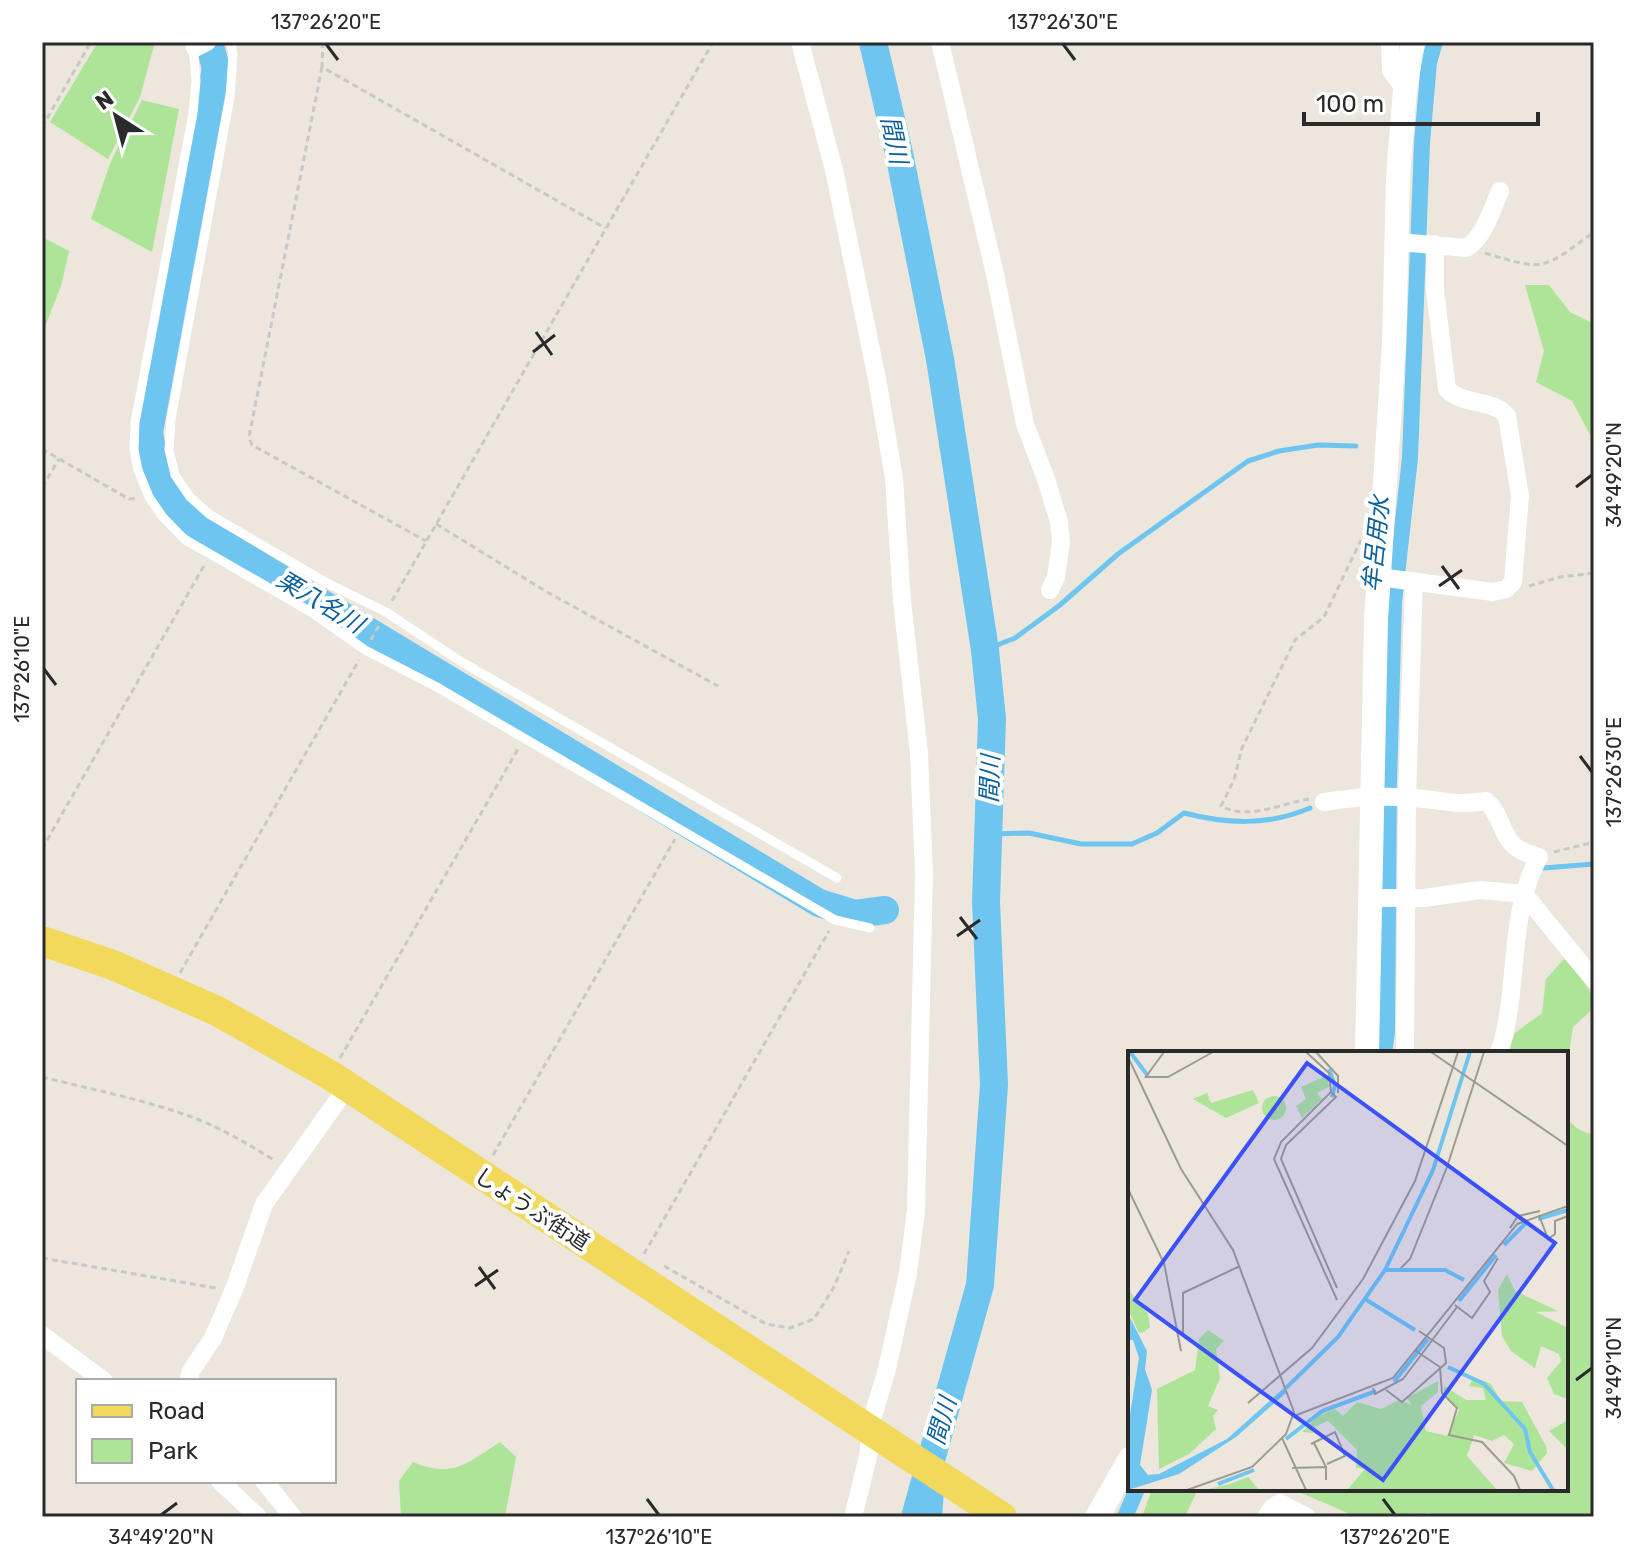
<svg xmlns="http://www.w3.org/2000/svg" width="1636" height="1559" font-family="Rubik,'Noto Sans JP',sans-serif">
	<rect width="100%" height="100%" fill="#ece6dc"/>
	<path fill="#ade498" d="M98,42H155L140,97L108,159L50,122Z
		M142,100L179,109L152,252L91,219L111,161Z
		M42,237L69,251L61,286L42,334Z
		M1525,285H1549L1570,312L1594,324V442L1572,401L1536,382L1544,351Z
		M1564,959C1576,972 1594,989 1594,1008L1573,1027L1566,1073V1053H1507L1515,1033L1542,1013L1546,979Z
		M1566,1114C1570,1126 1582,1132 1594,1135V1517H1434L1430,1513L1355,1516L1301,1493L1269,1492L1256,1489H1566Z
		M500,1442L516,1457L505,1517H401L399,1481L413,1462C453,1479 467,1463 500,1442Z
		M1152,1489H1198L1185,1517H1142Z"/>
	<path fill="#6ec5f0" d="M920,1476L944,1490L942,1517H910Z"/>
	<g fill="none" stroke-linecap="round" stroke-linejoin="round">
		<path stroke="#6ec5f0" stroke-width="5" d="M985,650L1015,638L1060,605L1118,554L1248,461L1279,451L1318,445L1356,446
			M988,834L1029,833L1081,844H1132L1157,833L1184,813C1227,824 1268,826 1310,808
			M1544,868L1594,864"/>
		<path stroke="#6ec5f0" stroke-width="16" d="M1384,1053L1387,1032L1389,783L1394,602L1410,458L1422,143L1429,62L1435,42
			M1125,1517L1137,1489"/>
		<path stroke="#6ec5f0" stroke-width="28" d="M209,42L216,68L149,432C157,489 170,507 217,540L819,903L855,914L885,910
			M873,42L900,158L940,359L985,650L992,719L986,902L994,1085L980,1285L915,1517"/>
		<path stroke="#c8c8c8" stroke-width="3" stroke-dasharray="6 4" stroke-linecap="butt" d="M323,42L322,67L605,228
			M322,67L249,437L252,445L426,541
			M42,127L91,42
			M1485,253C1546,272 1543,269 1594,232
			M42,449L129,499L137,498
			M42,487L59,459
			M436,524L547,592L718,686
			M1529,586L1560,577L1594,573
			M392,601L713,42
			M371,640L381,622
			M1309,799C1282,803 1248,821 1221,806L1234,780L1242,748L1295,640L1324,617L1361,540
			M42,849L205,564
			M1554,852L1594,842
			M180,973L359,660
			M340,1058L518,749
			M42,1077C94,1090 147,1100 197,1119C225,1130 249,1145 274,1160
			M493,1155L675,839
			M644,1254L829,931
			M42,1258L216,1288
			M664,1266L766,1324L790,1328L814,1319L834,1287L849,1251"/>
		<path stroke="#fff" stroke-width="9" d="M231,42L233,54L230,97L171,419L169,450L175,475L190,497L209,514L325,582L386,612L460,661L837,878
			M193,45L196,81L193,113L135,423L134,450L138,470L149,497L162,516L184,539L311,612L365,650L435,686L835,920L870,928"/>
		<path stroke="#fff" stroke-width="18" d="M800,42L834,170L877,379L894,478L902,601L919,753L924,874L916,1210L908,1273L887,1369L869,1430V1452L853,1517
			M940,42L995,274L1025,424L1046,479L1059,522L1061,542L1056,577L1050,590
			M1390,42L1391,71L1405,89
			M195,48L207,42
			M1395,246L1411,243L1466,248C1484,238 1492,209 1500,191
			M1379,577L1493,592L1506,589L1513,582L1520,496L1507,416C1492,398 1463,406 1447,389L1435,290V244
			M1324,802C1356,797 1392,795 1424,799C1451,802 1458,805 1486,801C1502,814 1502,841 1520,850C1526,853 1533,855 1539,857C1507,914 1520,991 1499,1053
			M1371,898H1424L1480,890L1524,894L1594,980
			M1405,1053L1407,798L1414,581
			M42,1335L104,1381
			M188,1381L191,1371L213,1338L235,1287L264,1204L348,1086
			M220,1481L258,1517
			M264,1481L293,1517
			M1266,1517L1273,1507L1280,1503L1307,1517"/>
		<path stroke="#fff" stroke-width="24" d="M1367,1053L1376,620L1394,344L1398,176L1405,89L1413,42
			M1097,1517L1130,1459"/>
		<path stroke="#f2d95b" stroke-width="30" d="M42,941L113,965L217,1011L330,1075L1002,1517"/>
	</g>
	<path fill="none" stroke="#2a2a2a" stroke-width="3" d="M326,44L338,60M1063,44L1075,60M536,332L552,355M533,352L555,335M1576,487L1592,475M1442,566L1459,589M1439,586L1462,570M44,669L56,685M1580,756L1592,772M960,917L977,939M957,936L980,920M479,1267L495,1289M475,1286L498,1270M1576,1380L1592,1368M647,1499L659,1515M1383,1499L1395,1515M161,1515L177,1503"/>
	<g text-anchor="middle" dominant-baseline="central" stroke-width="8" stroke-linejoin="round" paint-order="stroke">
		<g font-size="22" fill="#2a2a2a" stroke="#fff">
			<text transform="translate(532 1209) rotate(33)">しょうぶ街道</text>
		</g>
		<g font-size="24" font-style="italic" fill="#0c619d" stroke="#fff">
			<text transform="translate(894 140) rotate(78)">間川</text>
			<text transform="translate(1376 544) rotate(-84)">牟呂用水</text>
			<text transform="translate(320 602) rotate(31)">栗八名川</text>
			<text transform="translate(990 779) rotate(-88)">間川</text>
			<text transform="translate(942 1421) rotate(-74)">間川</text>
		</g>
	</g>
	<g transform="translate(1128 1051)">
		<rect width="440" height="440" fill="#ece6dc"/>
		<path d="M200,24L201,36L189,42L194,48L174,67L168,55L178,48L173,36ZM125,39L131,52L98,67L65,48L79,42L83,52ZM134 57a12 12 0 1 1 24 0a12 12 0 1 1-24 0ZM379,223L387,240L430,260L408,261L440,277V348L426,343L419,327L433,310L431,303L413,295L407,317L383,300L374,285L370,239ZM0,238L20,263L22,276L16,281L11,282L0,258ZM80,279L96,290L88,298L92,327L80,355L90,359L85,365L88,378L61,403L31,418L29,338L67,319L71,288ZM346,326L363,333L373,350L394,351L418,395L419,402L404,420L376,412L386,393L376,384L364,390L346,384L339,405L369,439H219L237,418L228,417L229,399L200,370L184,377L185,382L174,381L191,364L207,358L215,365L229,351L253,358L271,349L284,354L279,347L310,330V341L293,355L298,380L319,385L331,359L316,342V335L338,349H358L355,337L341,335ZM440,369V395L438,397L421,380ZM120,426L131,439H76L102,433Z" fill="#ade498"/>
		<path d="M0,263L19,300L17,318L24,339L12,414L20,424L31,423L99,388L156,337L158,342L108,386L51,423L0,439V376L11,307L5,289H0Z" fill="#6ec5f0"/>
		<path fill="none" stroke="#6ec5f0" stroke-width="4" d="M2,1L20,25M201,18L207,34L204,46M410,168L440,159M376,194L398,172M257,219H317L336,229M237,248L287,279M331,250L368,204M320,316L356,333L397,378L402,401L425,439M266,331L300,288M158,337L210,286L257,219L305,119L342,1M158,388L194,360L248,340M90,433L126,419"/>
		<path fill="none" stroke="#9e9b95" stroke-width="2" d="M178,1L201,22L203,41L153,91L146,108L209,249M188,1L210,25V42M303,1L440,95M0,6L53,118L105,199L166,361L158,383L124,416L59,439M17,26H40L85,1M17,27L36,1M203,41L208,46L158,94L153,108L209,237M0,138L36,212L53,300M411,164L420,188L427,183V170L440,165M382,177L390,165L412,160M273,217L282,208L319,116L356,1M327,254L344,267L362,241L356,230L370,207M55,282V242L112,215M288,300L312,316L314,342L329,357L321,384L354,391L386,425L392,439M245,337L247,343L275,328L329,256M258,339L274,351L318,312L316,297L291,280M120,352L184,297L235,228L287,130L330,1M166,365L265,327L389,173L440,155M154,387L178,439M186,392L198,416M183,393L207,381L217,405L199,413M164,417L198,416V429"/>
		<path fill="#3a51fc" fill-opacity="0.15" stroke="#3a51fc" stroke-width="4" d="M179,12L427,192L255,429L7,249Z"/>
		<rect width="440" height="440" fill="none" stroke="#2a2a2a" stroke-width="4"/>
	</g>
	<rect width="1636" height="1559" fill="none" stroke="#ffffff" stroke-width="88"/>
	<rect x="76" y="1379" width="260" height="104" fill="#ffffff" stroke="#aaaaaa" stroke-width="2"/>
	<rect x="92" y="1405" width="40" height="12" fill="#f2d95b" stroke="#aaaaaa" stroke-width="2"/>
	<text x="148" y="1419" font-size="24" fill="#2a2a2a">Road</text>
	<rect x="92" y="1439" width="40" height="24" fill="#ade498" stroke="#aaaaaa" stroke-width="2"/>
	<text x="148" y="1459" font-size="24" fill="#2a2a2a">Park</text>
	<g transform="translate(116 116) rotate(324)" stroke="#ffffff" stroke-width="6" paint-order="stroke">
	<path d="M0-6L14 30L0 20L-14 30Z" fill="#2a2a2a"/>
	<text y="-12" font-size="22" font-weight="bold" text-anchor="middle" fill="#2a2a2a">N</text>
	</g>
	<path d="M1304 112v12h234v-12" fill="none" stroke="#2a2a2a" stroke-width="4"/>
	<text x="1316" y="112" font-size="24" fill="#2a2a2a" stroke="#ffffff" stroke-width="6" paint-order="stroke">100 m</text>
	<rect x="44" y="44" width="1548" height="1471" fill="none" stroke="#2a2a2a" stroke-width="3"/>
	<g font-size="20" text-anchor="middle" fill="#2a2a2a">
		<text x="326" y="29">137°26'20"E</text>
		<text x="1063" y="29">137°26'30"E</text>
		<text transform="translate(1614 475) rotate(-90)" y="7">34°49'20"N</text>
		<text transform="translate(22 669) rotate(-90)" y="7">137°26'10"E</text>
		<text transform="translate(1614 772) rotate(-90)" y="7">137°26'30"E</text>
		<text transform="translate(1614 1368) rotate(-90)" y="7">34°49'10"N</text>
		<text x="161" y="1544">34°49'20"N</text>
		<text x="659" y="1544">137°26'10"E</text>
		<text x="1395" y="1544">137°26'20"E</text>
	</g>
</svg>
